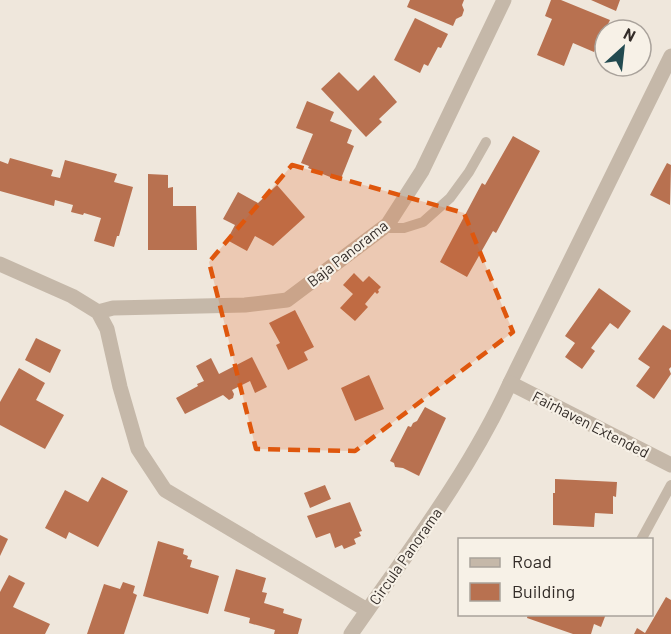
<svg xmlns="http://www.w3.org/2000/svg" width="671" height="634" font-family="Barlow,sans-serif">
	<rect width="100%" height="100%" fill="#efe7dc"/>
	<path fill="#b87150" d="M410,0H464L462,5L464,10L462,16L456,19L453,26L407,7Z
		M551,0H561L610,20L594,52L573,43L564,66L537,55L552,19L545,16Z
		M591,0H620L616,11Z
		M415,18L448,34L441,48L438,47L428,66L424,64L420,73L394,60Z
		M339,72L358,91L374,75L397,102L379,119L382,122L366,137L321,89Z
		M307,101L334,112L330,121L352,130L347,143L354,146L340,181L308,168L309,166L301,163L313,134L296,128Z
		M513,136L540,151L496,233L493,231L467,277L440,262L482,183L485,185Z
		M10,158L53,170L51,176L60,178L65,160L117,174L114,182L133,187L119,236H117L114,247L94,241L101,218L84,213L83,215L71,212L73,205L55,200L54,206L0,191V161L8,164Z
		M667,163L671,165L670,205L650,195Z
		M148,174L168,175V188L173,187V206H196L197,250H148Z
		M277,185L305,217L273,246L255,236L247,251L227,240L235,225L223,219L238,192L258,203Z
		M354,273L363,282L369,276L381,287L378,290L379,292L377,294L375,292L365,304L368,307L355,321L340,308L353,294L343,285Z
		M599,288L631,311L618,329L610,323L591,348L595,351L582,369L565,357L575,343L565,336Z
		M295,310L314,347L304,352L308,360L288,370L276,345L280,343L269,323Z
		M663,325L671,330V367L669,369L671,374L654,399L636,386L650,367L638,359Z
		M36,338L61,350L50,373L25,360Z
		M252,357L267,387L255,393L250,381L232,390L234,394L233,398L229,400L223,395L185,414L176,398L198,386L197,384L204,381L196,366L211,358L219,374Z
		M19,368L45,383L36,400L64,415L45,449L0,425V402Z
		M369,375L384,409L355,421L341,388Z
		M425,407L446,418L419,476L403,468L395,467L394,463L390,461L408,426L411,427L413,423L417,421Z
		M102,477L128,491L98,547L69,532L66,539L45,528L65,490L88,502Z
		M555,479L617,482L616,497L613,496V514L595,513L594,527L553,525V493H555Z
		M325,485L331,499L310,508L304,493Z
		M350,502L362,531L359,532L361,536L354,539L356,544L344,549L342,545L335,548L330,533L316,538L307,516Z
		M0,535L8,539L0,556Z
		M158,541L184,549L183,554L188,556L187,559L192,560L190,567L219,576L208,614L143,596Z
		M236,569L266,578L262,592L267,593L264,603L284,609L283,613L302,619L298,634H274L275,630L249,623L250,618L224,611Z
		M9,575L25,583L13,607L50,624L45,634H0V592Z
		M123,582L135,586L133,593L137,595L124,634H87L104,584L120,589Z
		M666,597L671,600V634H634L637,628L645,633Z
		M528,614H606L601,627L594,624L591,634H573L527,618Z"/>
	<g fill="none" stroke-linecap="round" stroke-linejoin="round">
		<path stroke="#c5b8a9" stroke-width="10" d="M383,228H404L423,222L450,198L469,172L486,142
			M641,540L671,485"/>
		<path stroke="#c5b8a9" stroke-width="15" d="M0,264L72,296L98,312L107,329L120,387L138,449L165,490L367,610
			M98,312L113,308L245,305L287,300L383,228L388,224L422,171L504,0
			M510,383L671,56"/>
		<path stroke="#c5b8a9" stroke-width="15" d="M351,634C407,553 469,473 510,383L671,465"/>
	</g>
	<path fill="#df570d" fill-opacity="0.2" stroke="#df570d" stroke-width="4.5" stroke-dasharray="12 8" stroke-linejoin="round" d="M292,165L464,213L513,332L355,451L256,449L209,262Z"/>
	<g text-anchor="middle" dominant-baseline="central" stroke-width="4.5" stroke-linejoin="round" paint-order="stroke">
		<g font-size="15" fill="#332c28" stroke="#f7f1e7">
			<text transform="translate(347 253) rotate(-38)">Baja Panorama</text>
			<text transform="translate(591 424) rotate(27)">Fairhaven Extended</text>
			<text transform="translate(405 556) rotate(-55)">Circula Panorama</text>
		</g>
	</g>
	<rect x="458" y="538" width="195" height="78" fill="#f7f1e7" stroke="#a9a29b" stroke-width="1.5"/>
	<rect x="470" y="558" width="30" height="9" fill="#c5b8a9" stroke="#a9a29b" stroke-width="1.5"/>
	<text x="512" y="568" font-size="18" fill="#332c28">Road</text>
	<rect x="470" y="583" width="30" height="18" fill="#b87150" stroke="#a9a29b" stroke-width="1.5"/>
	<text x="512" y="598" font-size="18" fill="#332c28">Building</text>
	<g transform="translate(623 48) rotate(27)"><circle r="28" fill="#f7f1e7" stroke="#a9a29b" stroke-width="1.5"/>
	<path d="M0-4.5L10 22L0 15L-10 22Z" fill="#224a50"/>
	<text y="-9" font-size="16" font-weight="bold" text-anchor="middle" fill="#332c28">N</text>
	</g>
</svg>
